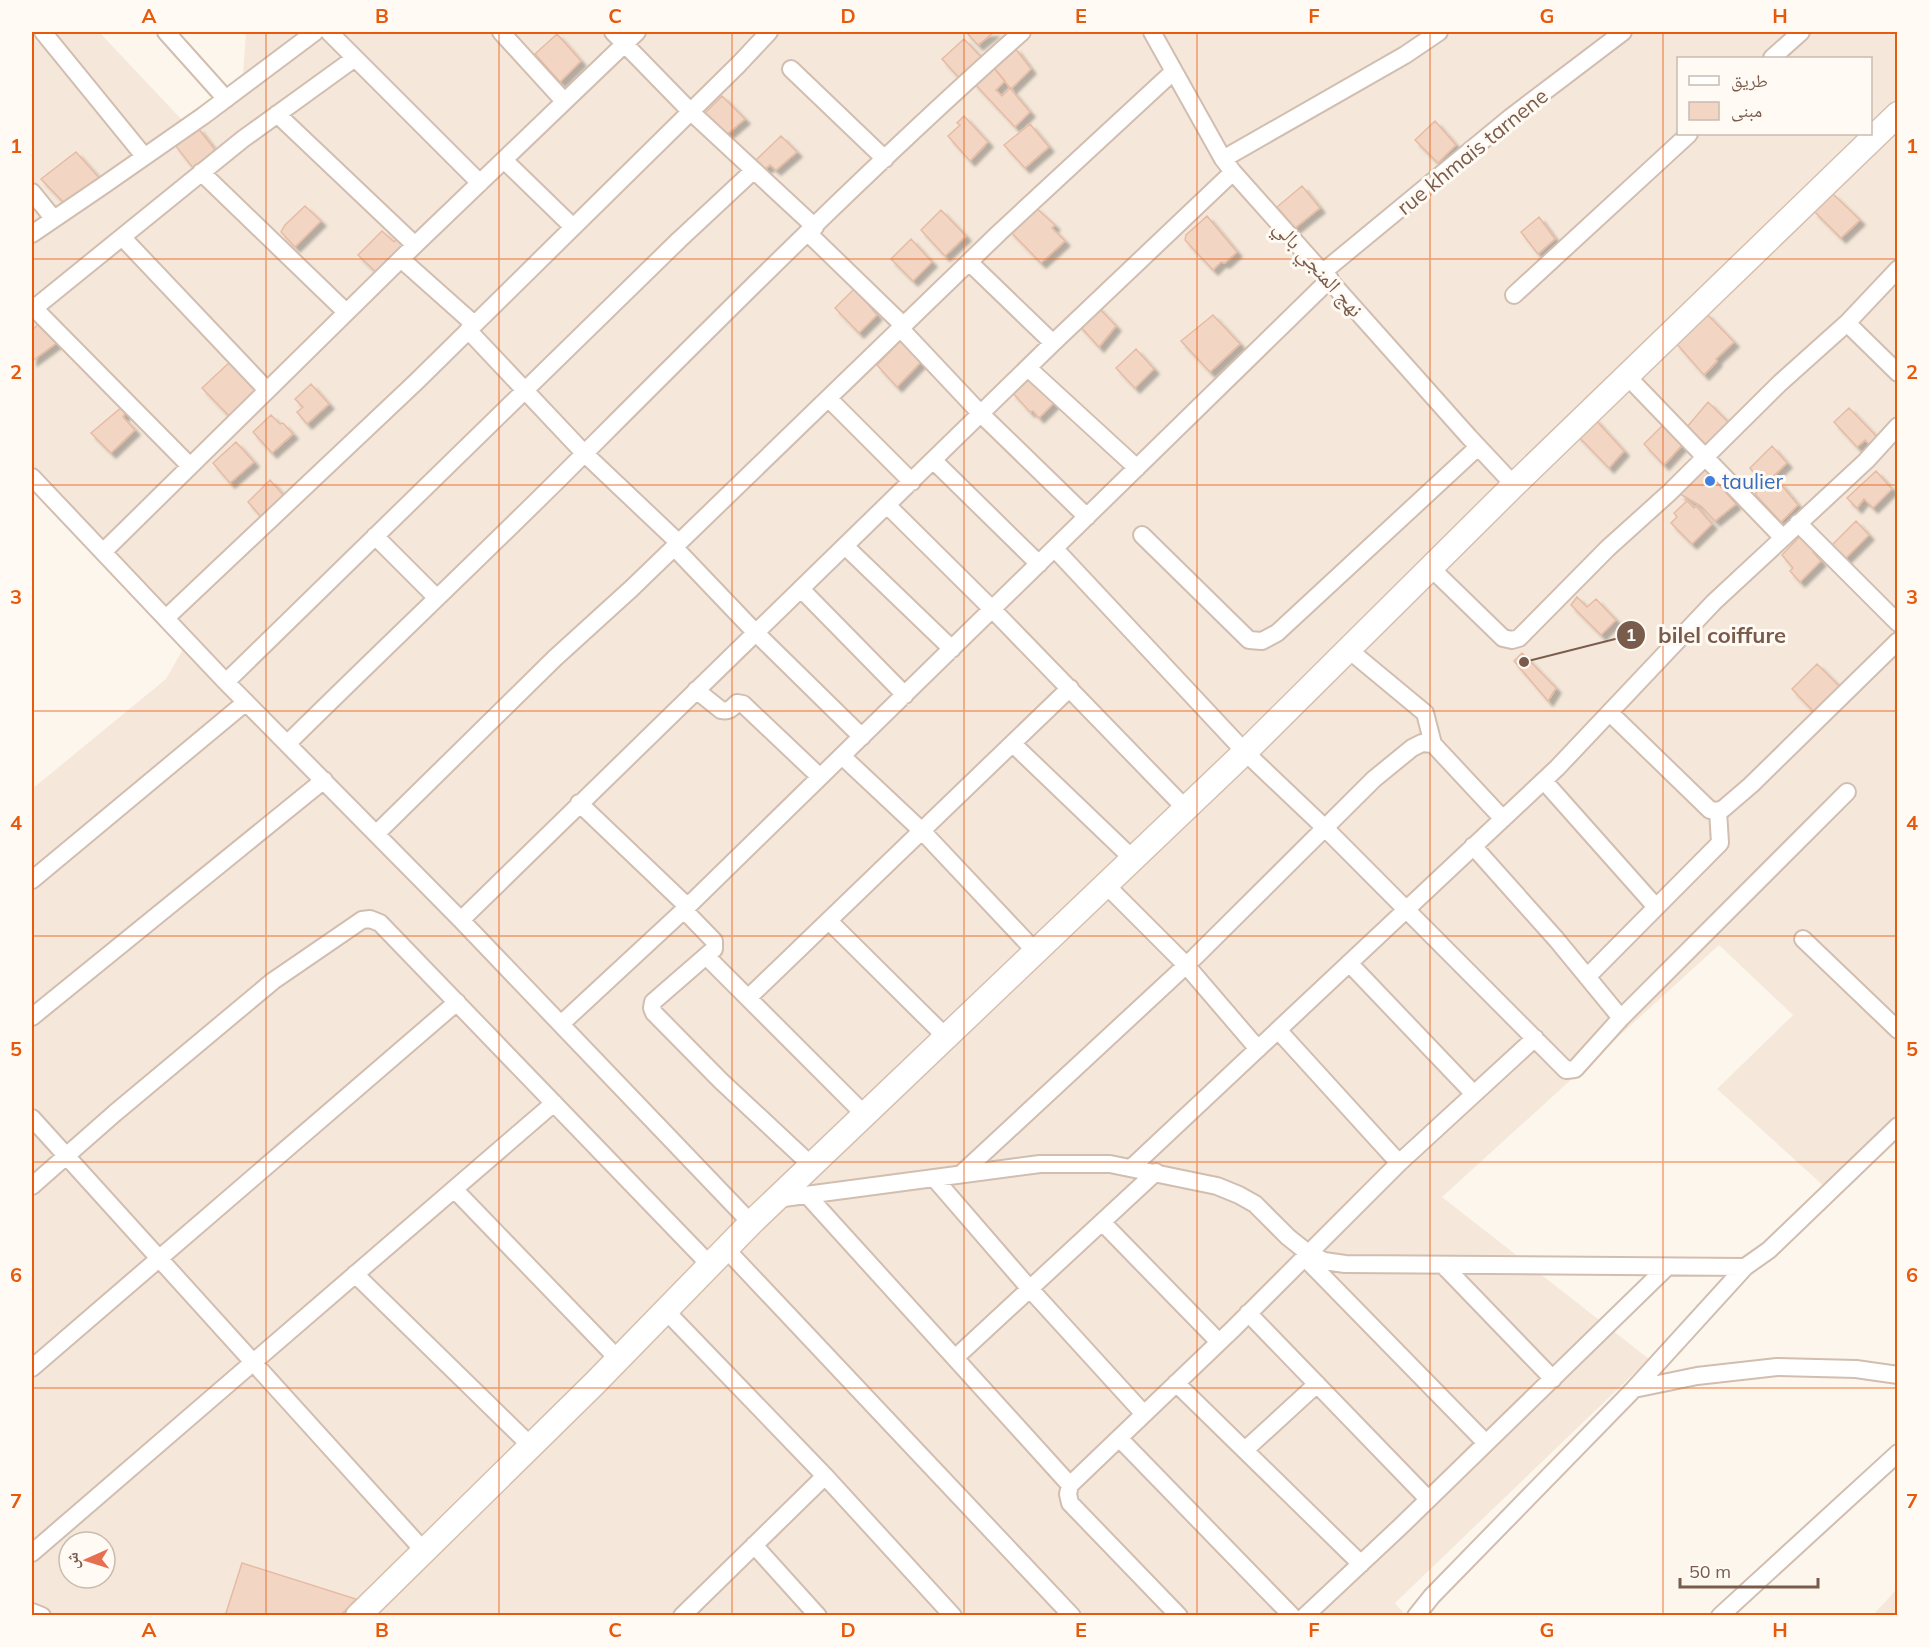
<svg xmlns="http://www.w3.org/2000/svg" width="1929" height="1647" font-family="Mulish,'Noto Naskh Arabic',sans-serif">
	<defs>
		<filter id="shadow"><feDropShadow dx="5" dy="5" stdDeviation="1.5" flood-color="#0004"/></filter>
	</defs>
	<rect width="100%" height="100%" fill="#fdf6ec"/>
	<path fill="#f5e8da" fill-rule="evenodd" d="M52,32H99L182,120L243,75L246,32H1897V1121L1827,1189L1717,1089L1793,1015L1719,945L1442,1197L1649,1359L1395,1603L1405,1615H32V789L166,679L186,644L32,482V34L38,43ZM1678,58H1870V134H1678ZM69,1542H105V1578H69Z
		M1897,1589V1615H1873Z"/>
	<path fill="#f3d5c3" stroke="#e6bba3" stroke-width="1.5" filter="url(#shadow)" d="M966,32H994L978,45Z
		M557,34L581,61L560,82L535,54Z
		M964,39L983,59L961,80L942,59Z
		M1015,48L1031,69L1011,89L993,67Z
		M991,64L1005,81L996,90L1002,96L1010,88L1030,112L1015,127L973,82Z
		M722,96L745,119L726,135L705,113Z
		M964,116L988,142L970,161L948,136L960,125L957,123Z
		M1435,121L1456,145L1438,163L1415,140Z
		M1030,124L1049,147L1025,168L1004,145Z
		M198,128L215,150L193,168L175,145Z
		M781,136L797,152L776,170L770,165L765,169L756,160Z
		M76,152L102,181L66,205L41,179Z
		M1302,186L1320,208L1295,228L1277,207Z
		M1833,194L1860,220L1841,238L1814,211Z
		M305,206L321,221L295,247L281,232L285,225Z
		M1035,207L1055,225L1052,228L1065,241L1041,263L1009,230Z
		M941,210L966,236L945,256L921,230Z
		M1207,216L1237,252L1225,263L1221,262L1213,270L1185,240L1186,235Z
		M1539,217L1555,239L1538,254L1521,232Z
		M382,231L394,242L398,237L409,248L380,276L358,255Z
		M911,239L932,262L913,281L891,259Z
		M855,288L877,315L859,333L835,308Z
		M1097,306L1116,326L1099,347L1078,324Z
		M1706,313L1734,342L1716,359L1717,361L1704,375L1676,343Z
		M1213,315L1240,344L1210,372L1181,341Z
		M40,323L58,342L32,361V330Z
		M901,340L921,362L897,387L877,365Z
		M1136,349L1154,369L1135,388L1116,368Z
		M232,360L259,391L231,418L202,388Z
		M1030,374L1057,400L1039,418L1033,411L1030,412L1012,392Z
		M311,384L329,404L307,424L297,412L303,407L295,399Z
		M1708,402L1732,426L1709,450L1687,427Z
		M122,407L127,410L123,417L135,430L111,453L91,433Z
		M1849,408L1880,440L1872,447L1865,440L1857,447L1834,422Z
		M271,415L280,424L283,423L293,434L272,453L253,432Z
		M1593,417L1624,451L1609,468L1576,434Z
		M1666,422L1685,442L1664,465L1644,444Z
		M236,442L254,462L230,483L213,463Z
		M1772,446L1787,463L1761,488L1753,479L1756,476L1750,468Z
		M1704,468L1736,504L1715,521L1701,506L1680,494Z
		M1876,471L1892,489L1873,508L1864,499L1857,508L1847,498Z
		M270,480L286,498L263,519L248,502Z
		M1779,482L1798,505L1781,522L1755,494L1765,483L1771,489Z
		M1687,501L1694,508L1696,506L1712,524L1692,544L1671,523L1677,517L1674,513Z
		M1856,521L1869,535L1845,559L1832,545Z
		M1804,532L1818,548L1813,552L1821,561L1800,582L1790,571L1793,568L1782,555Z
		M1577,597L1587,607L1596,599L1616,620L1601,635L1571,605Z
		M1522,653L1556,688L1548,701L1514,661Z
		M1817,664L1842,689L1816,714L1792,689Z
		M242,1563L356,1599L340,1616H225Z"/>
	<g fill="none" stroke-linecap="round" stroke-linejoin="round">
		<g stroke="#d1beb0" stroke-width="20">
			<path id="street" d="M43,32L144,156
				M166,32L226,99
				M329,32L480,183
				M501,32L564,101
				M613,32L690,111L815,227
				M1152,32L1223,159L1233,172L1469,437L1514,485
				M1772,58L1801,32
				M791,69L885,159
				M277,114L415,245L637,32
				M1223,159L1405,55L1439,32
				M504,160L573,227
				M201,172L346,312
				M32,192L53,218
				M808,233L904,326
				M32,234L104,185L203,116L315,32
				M122,237L267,390
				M401,259L474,324
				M969,262L1053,343
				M1323,272L1511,117L1623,32
				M1514,295L1689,134
				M34,308L190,466
				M32,310L243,139L355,58
				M1847,323L1898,373
				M901,329L981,414L1087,517
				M468,330L584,453L679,543
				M1028,368L1137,468
				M1627,376L1783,538
				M829,399L912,482
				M933,460L1039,564
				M32,477L224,680L461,920L751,1223
				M887,505L993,610L1186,809
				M1798,523L1898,623
				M1142,535L1249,640L1262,641L1277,633L1478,447
				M375,536L437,598
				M845,546L952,649
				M674,547L756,633L862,737
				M1055,549L1245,752L1325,828L1566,1070L1575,1069L1621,1018L1847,792
				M103,552L415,245
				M1431,568L1503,638L1512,640L1519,638L1608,548L1669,493L1780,383L1847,323L1898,269
				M801,589L905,695
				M166,618L416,382L739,64L769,32
				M1349,650L1425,713L1433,744
				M226,682L679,240L753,171
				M696,690L721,710C729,712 732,708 737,703L743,704L820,777
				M1610,713L1710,810L1718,811L1723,809L1751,785L1898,641
				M287,744C376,656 467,570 556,482C709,329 861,175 1022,32
				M1013,744L1133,859
				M842,756L923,832L1036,952
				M1544,781L1656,907
				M579,803L687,906
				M377,833L555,658L632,588L1000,232L1174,71
				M1473,846L1556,939L1621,1018
				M32,880L246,702
				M1106,885L1186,965L1258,1049
				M684,910L714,941V949L653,1002L652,1008L654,1013L721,1081L811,1165
				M461,920L1053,343L1233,172
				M829,921L946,1037
				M1803,939L1898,1030
				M706,956L865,1115
				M1349,963L1474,1094
				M1587,977L1720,843L1718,811
				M748,998L1070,688
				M32,1017L324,780
				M562,1023L684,910L1330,279
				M1278,1030L1399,1163
				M32,1118L424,1551
				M1131,1168L1557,768L1714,602L1866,461L1898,426
				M961,1174L1195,957L1374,779L1412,748L1422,743L1433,744L1503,819
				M934,1178L1030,1289L1144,1414
				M32,1186L115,1113L273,981L362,920L370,919L380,923L710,1265
				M454,1189L618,1359
				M807,1195L1070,1485
				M776,1199L1040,1164H1110L1217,1186L1239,1195L1255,1204L1288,1237L1308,1253L1324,1261L1345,1264L1745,1267L1769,1250L1898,1126
				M1102,1222L1219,1342
				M726,1249L1072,1616
				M1304,1257L1486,1443
				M1443,1265L1553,1379
				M355,1274L531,1446
				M666,1311L825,1476L953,1616
				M1248,1313L1428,1499
				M955,1358L1156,1172
				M32,1368L457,1002
				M1176,1383L1361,1564
				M1634,1389L1697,1376L1777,1367L1856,1369L1898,1375
				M1119,1438L1292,1616
				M1245,1450L1317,1384
				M754,1545L818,1616
				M32,1553L554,1103
				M32,1612L42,1616
				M682,1616L825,1476
				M1179,1616L1070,1503L1068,1494L1070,1485L1233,1329L1399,1163L1535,1038
				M1305,1616L1400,1527L1667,1267
				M1416,1616L1432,1596L1634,1389L1745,1267
				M1720,1616L1898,1453"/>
		</g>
		<g stroke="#d6c0b0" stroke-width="27">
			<path id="secondary" d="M358,1616L595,1383L751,1223L1245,752L1514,485L1898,114"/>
		</g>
		<use href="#street" stroke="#fff" stroke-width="16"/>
		<use href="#secondary" stroke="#fff" stroke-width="24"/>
	</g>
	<path fill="none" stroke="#e8590c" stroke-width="1.5" stroke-opacity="0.55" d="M266,32V1616M499,32V1616M732,32V1616M964,32V1616M1197,32V1616M1430,32V1616M1663,32V1616M32,259H1898M32,485H1898M32,711H1898M32,936H1898M32,1162H1898M32,1388H1898"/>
	<circle fill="#3f7fe0" stroke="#fffaf3" stroke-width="2" cx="1710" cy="481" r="6"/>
	<g text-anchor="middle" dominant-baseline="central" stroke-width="6" stroke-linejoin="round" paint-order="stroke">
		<g font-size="21" fill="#7a5c4d" stroke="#fffaf3">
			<text transform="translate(1472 151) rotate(-39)">rue khmais tarnene</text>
			<text transform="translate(1319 268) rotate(48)">نهج المنجي بالي</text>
		</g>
		<g font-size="21" fill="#366cbe" stroke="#fffaf3" text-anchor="start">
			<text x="1722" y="481">taulier</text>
		</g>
	</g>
	<path fill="none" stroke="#7a5c4d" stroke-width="2" d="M1524 662L1631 635"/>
	<g fill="#7a5c4d" stroke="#fffaf3" stroke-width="2">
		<circle cx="1524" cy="662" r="6"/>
		<circle cx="1631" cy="635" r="15"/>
	</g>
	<g font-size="18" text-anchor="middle" font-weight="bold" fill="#fff">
		<text x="1631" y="641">1</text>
	</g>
	<g font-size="22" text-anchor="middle" font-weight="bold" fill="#7a5c4d" stroke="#fffaf3" stroke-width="6" stroke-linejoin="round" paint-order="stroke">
		<text x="1722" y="643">bilel coiffure</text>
	</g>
	<rect width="1929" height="1647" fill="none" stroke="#fffaf3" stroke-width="66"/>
	<rect x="1677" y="57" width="195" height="78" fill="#fffaf3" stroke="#cabbb1" stroke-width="1.5"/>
	<rect x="1689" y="76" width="30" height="9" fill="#ffffff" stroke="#cabbb1" stroke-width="1.5"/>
	<text x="1731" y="87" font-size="18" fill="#7a5c4d">طريق</text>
	<rect x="1689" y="102" width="30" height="18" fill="#f3d5c3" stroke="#cabbb1" stroke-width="1.5"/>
	<text x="1731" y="117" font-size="18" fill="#7a5c4d">مبنى</text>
	<g transform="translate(87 1560) rotate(267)"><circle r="28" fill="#fffaf3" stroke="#cabbb1" stroke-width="1.5"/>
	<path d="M0-4.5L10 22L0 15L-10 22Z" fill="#e76f51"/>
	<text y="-9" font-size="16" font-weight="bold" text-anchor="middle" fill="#7a5c4d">ش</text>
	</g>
	<path d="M1680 1578v9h138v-9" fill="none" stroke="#7a5c4d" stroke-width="3"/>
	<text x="1689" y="1578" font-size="18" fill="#7a5c4d" stroke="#fffaf3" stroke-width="4.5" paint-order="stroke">50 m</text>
	<rect x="33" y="33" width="1863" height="1581" fill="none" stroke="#e8590c" stroke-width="2"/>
	<g font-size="20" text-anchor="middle" font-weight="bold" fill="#e8590c">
		<text x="149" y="23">A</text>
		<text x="382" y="23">B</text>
		<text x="615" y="23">C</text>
		<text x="848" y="23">D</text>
		<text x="1081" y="23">E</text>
		<text x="1314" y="23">F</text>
		<text x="1547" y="23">G</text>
		<text x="1780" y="23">H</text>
		<text x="16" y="153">1</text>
		<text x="1912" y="153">1</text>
		<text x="16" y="379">2</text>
		<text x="1912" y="379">2</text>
		<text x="16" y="604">3</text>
		<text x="1912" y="604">3</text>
		<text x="16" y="830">4</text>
		<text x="1912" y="830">4</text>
		<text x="16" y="1056">5</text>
		<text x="1912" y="1056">5</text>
		<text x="16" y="1282">6</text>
		<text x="1912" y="1282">6</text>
		<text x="16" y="1508">7</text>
		<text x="1912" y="1508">7</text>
		<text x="149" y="1637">A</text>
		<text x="382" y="1637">B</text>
		<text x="615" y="1637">C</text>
		<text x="848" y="1637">D</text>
		<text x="1081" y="1637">E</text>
		<text x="1314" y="1637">F</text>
		<text x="1547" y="1637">G</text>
		<text x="1780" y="1637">H</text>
	</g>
</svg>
